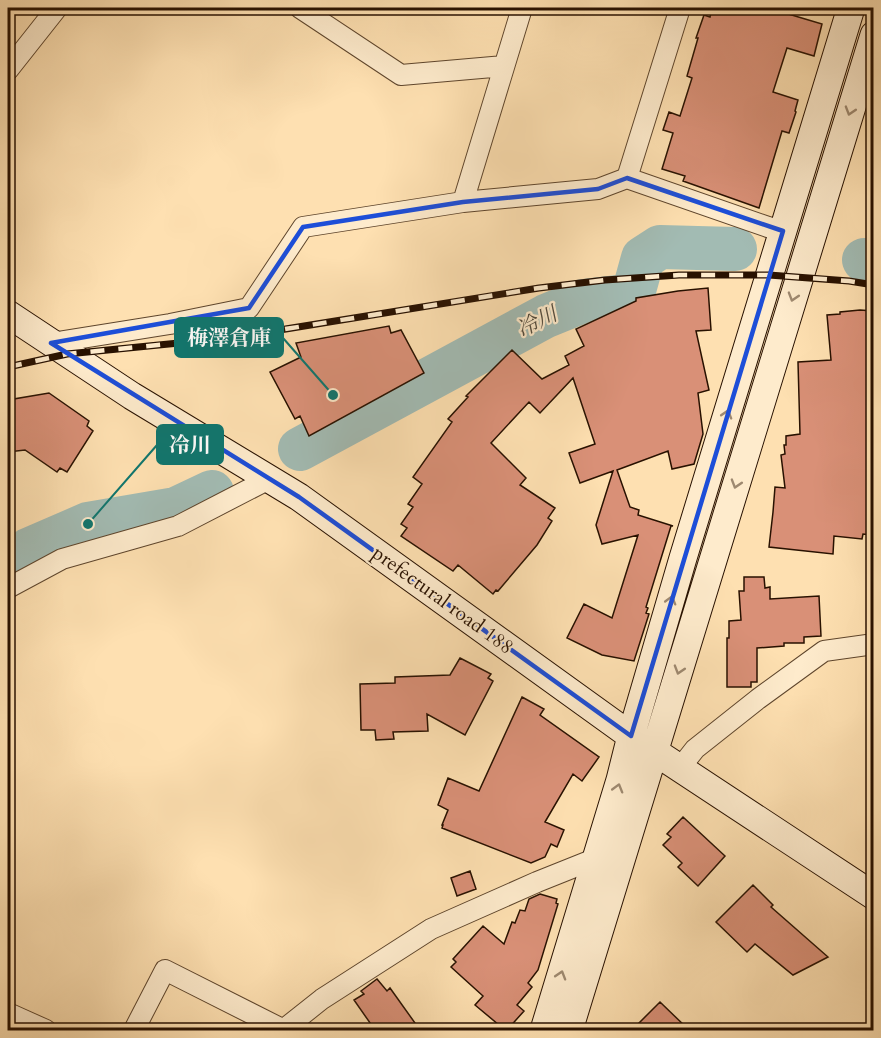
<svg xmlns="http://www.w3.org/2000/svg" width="881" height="1038" font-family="Cardo,'Noto Serif JP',serif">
	<rect width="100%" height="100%" fill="#fee0b1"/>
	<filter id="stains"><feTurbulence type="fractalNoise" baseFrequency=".00333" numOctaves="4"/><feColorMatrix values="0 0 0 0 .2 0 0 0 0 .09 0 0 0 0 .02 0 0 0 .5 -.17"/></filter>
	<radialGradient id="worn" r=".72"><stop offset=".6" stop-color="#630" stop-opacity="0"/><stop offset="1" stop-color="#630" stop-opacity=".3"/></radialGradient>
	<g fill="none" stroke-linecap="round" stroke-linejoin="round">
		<path stroke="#a2bbb3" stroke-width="44" d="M864,260L874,261
			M300,449L546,316L583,301L625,296L635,287L643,258L660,247L735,249
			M8,562L28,550L88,524L176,509L212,492"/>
	</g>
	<path fill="#d99077" stroke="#281100" stroke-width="1.5" d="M712,8H787L785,13L822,24L814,56L787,48L773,92L798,100L795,111L796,112L789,133L782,131L759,208L683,181L685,176L662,169L673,133L663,130L669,112L680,116L692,78L687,76L698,38H696L704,15L710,17Z
		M708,288L711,330L696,331L709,390L698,393L703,434L694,464L672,469L668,451L617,470L630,507L639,510L638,515L673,526H671L646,607L648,608L646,613L649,614L634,661L602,655L567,638L584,604L612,618L638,535L602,544L596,525L613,471L580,483L569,453L595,444L573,378L540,413L529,402L491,443L526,478L520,485L555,508L548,518L552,521L537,545L498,591L496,590L493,594L458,565L453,571L401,536L407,528L401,524L413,507L408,504L422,484L413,477L452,422L448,419L468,397L466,396L512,350L542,379L569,365L565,356L584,346L576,329L636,301V298L678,291Z
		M860,310L873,311V535L863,534L862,539L834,536L833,554L769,547L773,512L775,487L785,488L781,455L785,454L784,445H786V436L800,434L798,362L831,360L827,315L840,314V312Z
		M389,326L391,333L401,330L424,373L309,436L300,416L295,419L270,372L301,357L296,343Z
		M49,393L89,421L87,426L93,431L67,472L60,468L57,472L25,450L8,452V400Z
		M744,577H764L765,588L770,587V599L819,596L821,636L804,637V643H784V646L757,648V682H751V687H727V638H729V621L741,620L739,591H744Z
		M460,658L491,674L488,678L493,681L465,735L427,714L428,731L393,732L394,739L376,740L375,730H361L360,684L395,683V677L450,675Z
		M522,697L544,709L540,715L599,757L582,781L573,774L545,822L564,830L557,847L551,844L545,857L531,863L442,828L443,825H442L448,810L438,805L448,778L479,791Z
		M683,817L725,856L698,886L678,867L682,863L663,845L671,837L667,834Z
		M470,871L476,889L457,896L451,878Z
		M753,885L773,905L771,907L828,957L793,975L755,944L747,952L716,922Z
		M540,894L557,899L556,903L558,904L538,970L528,983L532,987L517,1005L524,1011L507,1030H505L475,1005L483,996L451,967L456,962L453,959L483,926L504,944L512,922L515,923L520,910L525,911L529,899Z
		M377,979L387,991L390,988L420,1030H375L354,1000L364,994L361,991Z
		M660,1002L689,1030H632Z"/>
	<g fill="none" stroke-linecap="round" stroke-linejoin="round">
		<g stroke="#5e452c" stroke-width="22">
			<path id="street" d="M300,8L401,75L504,66
				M8,70L57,8
				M627,178L680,8
				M463,202L522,8
				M51,343L170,324L249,308L303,227L463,202L598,189L627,178L768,227L783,231
				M8,588L62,559L178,526L269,479
				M680,768L695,749L758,699L824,651L874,644
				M8,1013L46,1030
				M134,1030L165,970L284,1030
				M283,1030L322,999L431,929L537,882L597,858"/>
		</g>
		<g stroke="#281100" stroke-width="29">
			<path id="secondary" d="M8,314L132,396L299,497L631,736L874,896
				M544,1030L620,780L631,736L683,558L851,8
				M569,1030L874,35"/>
		</g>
		<use href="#street" stroke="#feebcc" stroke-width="20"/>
		<use href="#secondary" stroke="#feebcc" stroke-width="27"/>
		<g stroke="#281100" stroke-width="7">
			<path id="rail" d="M8,367L67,354L230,338L539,288L605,280L679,275H769L849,281L874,285"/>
		</g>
		<use href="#rail" stroke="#feebcc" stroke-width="4.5" stroke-dasharray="14" stroke-linecap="butt"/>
	</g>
	<defs><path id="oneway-chevron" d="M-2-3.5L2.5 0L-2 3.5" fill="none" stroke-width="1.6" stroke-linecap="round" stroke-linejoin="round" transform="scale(1.5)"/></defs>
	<g stroke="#9e8970">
		<use href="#oneway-chevron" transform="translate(850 111) rotate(107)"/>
		<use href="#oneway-chevron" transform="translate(793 297) rotate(107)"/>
		<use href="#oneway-chevron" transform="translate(727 414) rotate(-73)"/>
		<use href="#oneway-chevron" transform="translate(736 484) rotate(107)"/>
		<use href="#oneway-chevron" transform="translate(671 600) rotate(-74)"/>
		<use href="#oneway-chevron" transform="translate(679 670) rotate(107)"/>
		<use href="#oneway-chevron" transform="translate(618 788) rotate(-74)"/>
		<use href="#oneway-chevron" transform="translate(561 975) rotate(-73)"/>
	</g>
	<path fill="none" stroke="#1d4ed8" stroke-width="4.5" stroke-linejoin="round" d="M627,178L783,231L631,736L299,497L51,343L249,308L303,227L463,202L598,189Z"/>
	<g text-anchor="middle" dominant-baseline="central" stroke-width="4.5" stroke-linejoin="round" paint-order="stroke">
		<g font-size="20" fill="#281100" stroke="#feebcc">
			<text transform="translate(443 600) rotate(36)">prefectural road 188</text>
		</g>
		<g font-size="21" font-style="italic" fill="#534c3f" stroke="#feebcc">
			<text transform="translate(537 322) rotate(-26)">冷川</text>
		</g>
	</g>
	<path fill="none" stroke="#0f766e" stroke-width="2" d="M333 395L283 338M88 524L157 445"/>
	<g fill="#0f766e" stroke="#feebcc" stroke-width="2">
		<circle cx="333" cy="395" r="6"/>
		<circle cx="88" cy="524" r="6"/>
	</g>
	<g fill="#0f766e" stroke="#0f766e" stroke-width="2">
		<rect x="175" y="318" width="108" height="39" rx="6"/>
		<rect x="157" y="425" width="66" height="39" rx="6"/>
	</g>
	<g font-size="21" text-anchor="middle" font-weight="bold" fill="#fff">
		<text x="229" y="345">梅澤倉庫</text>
		<text x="190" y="452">冷川</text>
	</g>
	<rect width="881" height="1038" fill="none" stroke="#fee0b1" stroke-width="30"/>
	<rect x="9" y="9" width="863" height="1020" fill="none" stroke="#281100" stroke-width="3"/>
	<rect x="15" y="15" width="851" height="1008" fill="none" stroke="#281100" stroke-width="1.5"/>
	<rect width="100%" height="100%" filter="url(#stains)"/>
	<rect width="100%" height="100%" fill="url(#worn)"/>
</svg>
